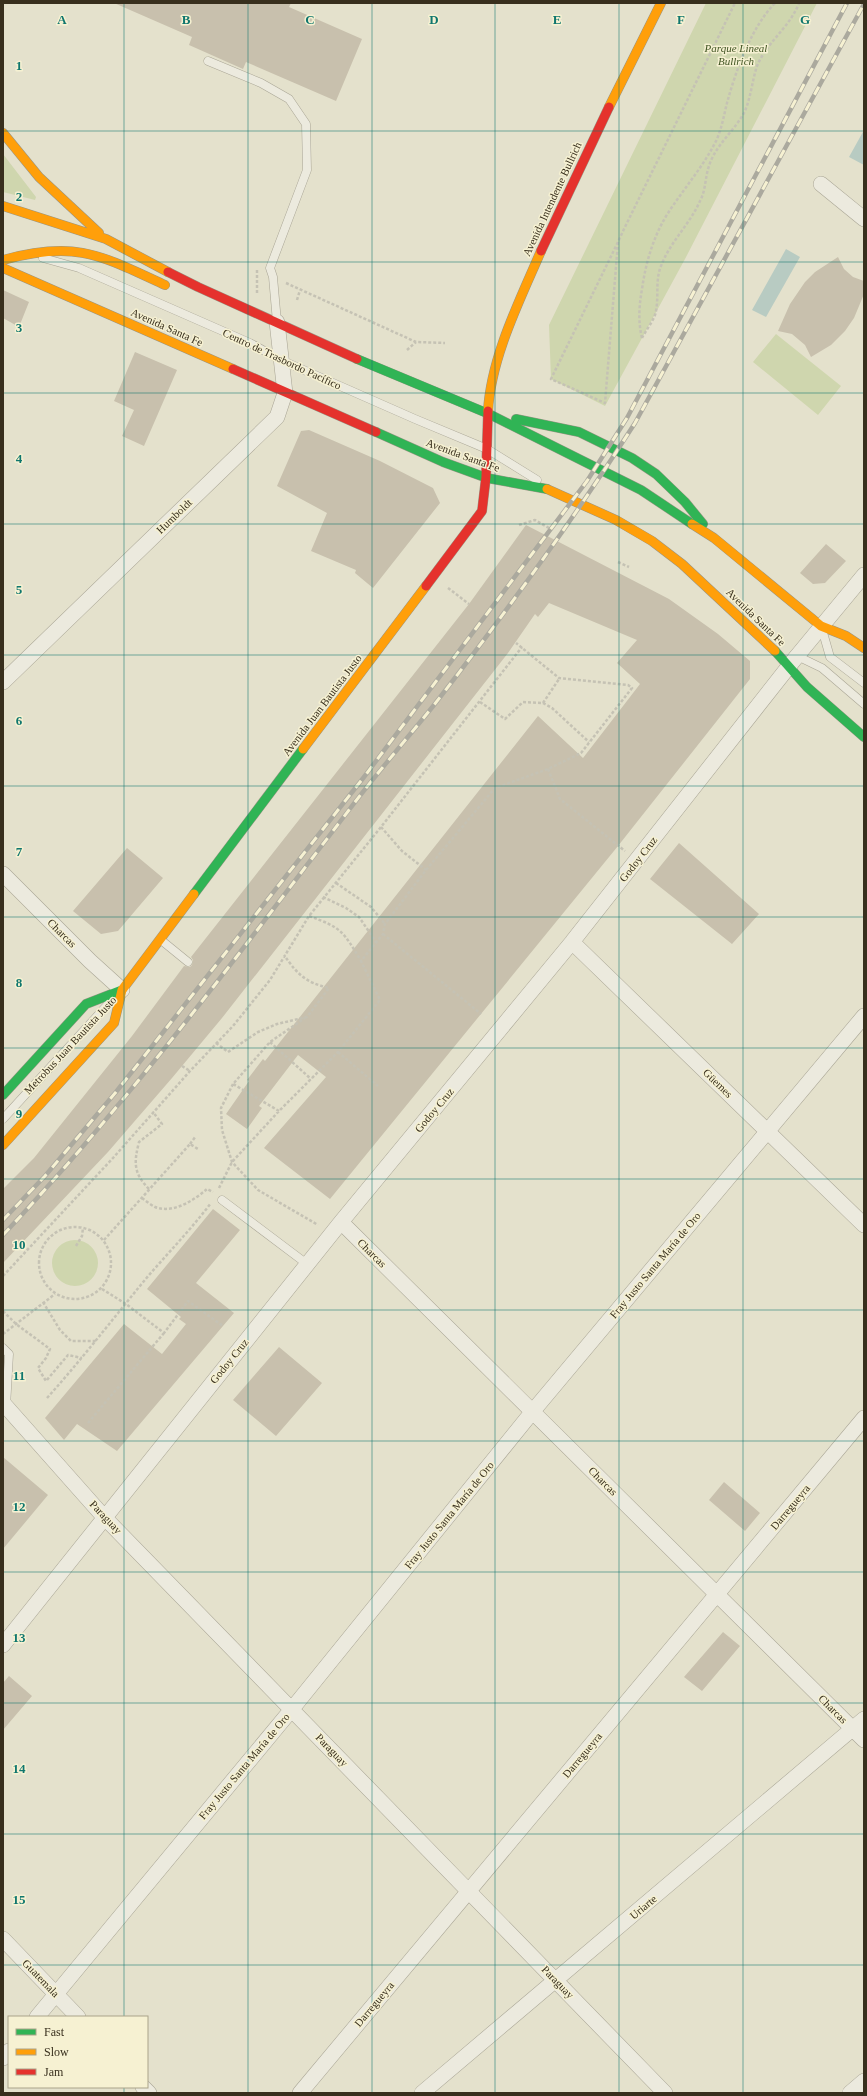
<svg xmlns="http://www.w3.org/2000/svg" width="867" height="2096" font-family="Georgia,serif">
	<rect width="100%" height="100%" fill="#e4e1cc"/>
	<path fill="#cfd6ae" d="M706,3H817L685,259L605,406L551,379L549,325Z
		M3,154L36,197L35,200L3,192Z
		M776,334L841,386L818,415L753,362Z
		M52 1263a23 23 0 1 1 46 0a23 23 0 1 1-46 0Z"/>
	<path fill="#b8cbc2" d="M864,130V165L849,157Z
		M786,249L800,257L766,317L752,310Z"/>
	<path fill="#c8c0ad" d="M114,3H291L289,7L362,39L336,101L246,62L243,69L189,45L192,37Z
		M838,257L844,269L853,277L864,281V294L854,318L845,331L831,345L811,357L805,345L792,334L778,331L790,304L805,282L815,272Z
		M3,290L29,302L19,327L3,318Z
		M135,352L177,370L144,446L122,436L134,410L114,401Z
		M309,430L380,461L433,488L440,503L373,588L355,573L356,570L311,551L327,513L277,486L301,431Z
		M526,525L669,599L718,634L750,661V679L618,846L330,1199L264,1148L326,1077L298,1055L259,1106L262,1108L247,1129L226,1114L249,1081L247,1080L263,1059L265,1061L538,716L583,758L640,684L617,663L637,640L549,603L538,617L535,614L508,653L222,1018L172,1078L108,1152L3,1263V1189L34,1158L132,1036L184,966L190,967L192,965L193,960L191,957L469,604Z
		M826,544L846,561L825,583L813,584L800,573Z
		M679,843L759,914L732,944L650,879Z
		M127,848L163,878L118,931L101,934L73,911Z
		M213,1209L240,1230L196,1283L234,1313L117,1451L77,1424L64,1440L45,1418L124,1324L162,1354L186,1324L179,1319L181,1317L147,1289Z
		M279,1347L322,1383L276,1436L233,1400Z
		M3,1457L48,1495L3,1549Z
		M724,1482L760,1513L745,1531L709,1500Z
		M723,1632L740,1646L702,1691L684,1677Z
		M9,1676L32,1696L3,1730V1683Z"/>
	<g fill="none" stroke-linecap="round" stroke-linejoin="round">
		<g stroke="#a9a595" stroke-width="9">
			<path id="lane" d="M208,61L261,83L289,99L306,124L307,170L270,268L273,277L277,322
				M43,258L79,268L250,343L281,360L415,419L487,449L537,480
				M822,629L830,657L864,683
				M795,655L822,668L864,704
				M161,940L188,962
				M3,1119L110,1002
				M222,1200L307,1264
				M3,1348L9,1354L6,1406"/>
		</g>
		<g stroke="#a9a595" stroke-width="16">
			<path id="street" d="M821,184L864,219
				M3,682L277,417L285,393L277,322
				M3,874L90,961L122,990
				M572,942L864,1225
				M341,1222L864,1740
				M3,1403L104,1517L665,2093
				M3,1645L341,1222L572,942L797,656L864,575
				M3,1939L78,2017
				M37,2017L292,1709L533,1411L864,1016
				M3,2058L9,2051
				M143,2087L149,2093
				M300,2093L864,1418
				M422,2093L864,1719
				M850,2093L864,2081"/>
		</g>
		<g stroke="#999585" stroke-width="10">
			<path id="fast" d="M357,359L489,414L641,490L692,524
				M516,419L579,432L632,458L656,474L685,502L703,524
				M376,432L443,462L487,478L547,489
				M775,651L807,687L864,737
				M194,894L303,749
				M3,1095L86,1004L122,990"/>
		</g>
		<g stroke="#999585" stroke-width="10">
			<path id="slow" d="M609,107L661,3
				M3,133L39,177L99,233
				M3,206L106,239L168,272
				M3,260C76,240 100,255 165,285
				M3,268L233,369
				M488,411C491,357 520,300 541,251
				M547,489L616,520L652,541L682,564L775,651
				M692,524L714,538L821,626L846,636L864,648
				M303,749L426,586
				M3,1145L114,1023L122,990L194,894"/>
		</g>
		<g stroke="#999585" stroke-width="10">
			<path id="jam" d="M541,251L609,107
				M168,272L198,287L357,359
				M233,369L376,432
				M426,586L482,511L486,477L488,411"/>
		</g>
		<path stroke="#c5c2b4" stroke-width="2.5" stroke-dasharray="3 2" stroke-linecap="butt" d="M618,242L605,403L551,379L618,242L624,229L735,3
			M257,270V293
			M286,283L416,342L445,343
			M297,300L300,290
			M642,338C646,330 655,319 656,311C659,295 655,281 661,266C670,242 690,224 700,201C706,190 705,177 709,166C715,146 734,131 744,113C751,98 752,81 757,66C767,42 790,27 799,3
			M642,338C638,322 639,306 642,289C646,261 654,234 670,210C686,186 705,164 717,139C722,127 724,115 727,103C736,70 751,28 775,3
			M407,350L416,342
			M519,525L535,520L549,528
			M618,562L629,567
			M448,588L469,604
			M480,702L505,719L523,702L543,703L552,708L589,742
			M543,703L559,679
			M548,769L560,799L625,851
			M381,827L402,851L426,870
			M336,883L371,907L385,924
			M323,897L346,908L359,917L376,942
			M309,916C342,928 343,931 361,961
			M383,934L481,1014
			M270,1042L311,1079
			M216,1043L228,1052L258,1032L277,1024L307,1017L329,988C305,982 298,975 284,955
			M338,1052L378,1086
			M182,1066L190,1071
			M233,1084L221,1108L222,1130L232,1162L258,1190L318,1225
			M279,1111L233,1084L270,1042L305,1018
			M190,1144L196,1136
			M219,1188L232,1162L279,1111L338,1052L380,1000L361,961L383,934L385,924L426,870L495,788L548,769L581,753L632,688L628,685L559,678L516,643
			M149,1189C133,1173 134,1162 139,1142L162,1124L153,1112
			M142,1198C146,1201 151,1205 155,1207C174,1214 194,1200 207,1189L213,1192
			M39 1263a36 36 0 1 1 72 0a36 36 0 1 1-72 0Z
			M104,1240L190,1144L198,1149
			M76,1246L82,1236L83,1228
			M3,1276L113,1158L190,1071L233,1026L270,980L309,916L381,827L522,647
			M102,1289L126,1304L164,1333L188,1301L223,1326
			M43,1302L60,1330L71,1341H96
			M3,1311L16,1324L50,1349L46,1358L38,1368L46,1381L68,1355L82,1358
			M3,1334L55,1294
			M47,1398C83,1358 115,1316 149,1275C170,1251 192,1228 211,1203
			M88,1423L164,1333"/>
		<use href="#lane" stroke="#eceade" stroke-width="8"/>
		<use href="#street" stroke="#eceade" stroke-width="15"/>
		<use href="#fast" stroke="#30b455" stroke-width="9"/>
		<use href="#slow" stroke="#ff9f0a" stroke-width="9"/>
		<use href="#jam" stroke="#e5322d" stroke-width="9"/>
		<g stroke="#aba99e" stroke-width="4.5">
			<path id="rail" d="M3,1220L45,1176L116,1092L364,777L587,481L627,418L847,3
				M3,1235C129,1102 238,955 349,810C376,774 406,740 434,705C505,614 573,520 635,423L864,4"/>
		</g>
		<use href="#rail" stroke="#f6f1d2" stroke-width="3" stroke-dasharray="9" stroke-linecap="butt"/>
	</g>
	<path fill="none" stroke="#0f766e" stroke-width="1" stroke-opacity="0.55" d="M124,3V2017M248,3V2093M372,3V2093M495,3V2093M619,3V2093M743,3V2093M3,131H864M3,262H864M3,393H864M3,524H864M3,655H864M3,786H864M3,917H864M3,1048H864M3,1179H864M3,1310H864M3,1441H864M3,1572H864M3,1703H864M3,1834H864M3,1965H864M124,2087V2093"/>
	<g text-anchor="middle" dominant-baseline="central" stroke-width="3" stroke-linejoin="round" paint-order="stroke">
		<g font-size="11" font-style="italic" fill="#415524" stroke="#f6f1d2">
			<text x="736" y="48">Parque Lineal<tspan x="736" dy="13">Bullrich</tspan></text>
		</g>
		<g font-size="11" fill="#382f1d" stroke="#f6f1d2">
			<text transform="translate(552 199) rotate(-65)">Avenida Intendente Bullrich</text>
			<text transform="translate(167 327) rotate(24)">Avenida Santa Fe</text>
			<text transform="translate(282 359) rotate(25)">Centro de Trasbordo Pacífico</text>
			<text transform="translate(463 455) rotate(20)">Avenida Santa Fe</text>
			<text transform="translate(174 516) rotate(-44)">Humboldt</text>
			<text transform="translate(756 617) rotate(44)">Avenida Santa Fe</text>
			<text transform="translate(322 705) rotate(-53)">Avenida Juan Bautista Justo</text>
			<text transform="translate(638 859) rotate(-52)">Godoy Cruz</text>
			<text transform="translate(62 933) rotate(45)">Charcas</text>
			<text transform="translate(70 1045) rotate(-47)">Metrobus Juan Bautista Justo</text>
			<text transform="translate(718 1083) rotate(44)">Güemes</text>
			<text transform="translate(434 1110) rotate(-50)">Godoy Cruz</text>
			<text transform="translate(372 1253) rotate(45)">Charcas</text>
			<text transform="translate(655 1265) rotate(-50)">Fray Justo Santa María de Oro</text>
			<text transform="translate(229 1361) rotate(-51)">Godoy Cruz</text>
			<text transform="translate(603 1481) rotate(45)">Charcas</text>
			<text transform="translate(790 1507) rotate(-50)">Darregueyra</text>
			<text transform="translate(449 1515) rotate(-51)">Fray Justo Santa María de Oro</text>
			<text transform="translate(106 1517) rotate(47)">Paraguay</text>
			<text transform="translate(833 1709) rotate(45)">Charcas</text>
			<text transform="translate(332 1750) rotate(46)">Paraguay</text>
			<text transform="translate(582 1755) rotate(-50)">Darregueyra</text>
			<text transform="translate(244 1766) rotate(-50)">Fray Justo Santa María de Oro</text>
			<text transform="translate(643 1907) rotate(-40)">Uriarte</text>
			<text transform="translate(41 1978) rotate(46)">Guatemala</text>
			<text transform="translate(558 1982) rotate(46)">Paraguay</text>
			<text transform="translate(374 2004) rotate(-50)">Darregueyra</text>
		</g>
	</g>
	<g font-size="13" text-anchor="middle" font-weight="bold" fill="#0f766e" stroke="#f6f1d2" stroke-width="3" stroke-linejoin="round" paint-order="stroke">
		<text x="62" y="24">A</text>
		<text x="186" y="24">B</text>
		<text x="310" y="24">C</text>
		<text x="434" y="24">D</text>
		<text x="557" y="24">E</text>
		<text x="681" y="24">F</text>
		<text x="805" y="24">G</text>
		<text x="19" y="70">1</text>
		<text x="19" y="201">2</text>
		<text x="19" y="332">3</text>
		<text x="19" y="463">4</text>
		<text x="19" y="594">5</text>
		<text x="19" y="725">6</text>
		<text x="19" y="856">7</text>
		<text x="19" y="987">8</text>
		<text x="19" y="1118">9</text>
		<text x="19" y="1249">10</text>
		<text x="19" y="1380">11</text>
		<text x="19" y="1511">12</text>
		<text x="19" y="1642">13</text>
		<text x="19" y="1773">14</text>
		<text x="19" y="1904">15</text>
	</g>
	<rect width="867" height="2096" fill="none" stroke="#382f1d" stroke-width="8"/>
	<rect x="8" y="2016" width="140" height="72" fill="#f6f1d2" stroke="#aaa38a"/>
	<rect x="16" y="2029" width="20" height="6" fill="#30b455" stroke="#aaa38a"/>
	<text x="44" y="2036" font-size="12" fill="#382f1d">Fast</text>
	<rect x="16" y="2049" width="20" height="6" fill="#ff9f0a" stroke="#aaa38a"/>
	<text x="44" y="2056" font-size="12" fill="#382f1d">Slow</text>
	<rect x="16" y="2069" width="20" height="6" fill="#e5322d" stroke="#aaa38a"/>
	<text x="44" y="2076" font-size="12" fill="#382f1d">Jam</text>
</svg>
